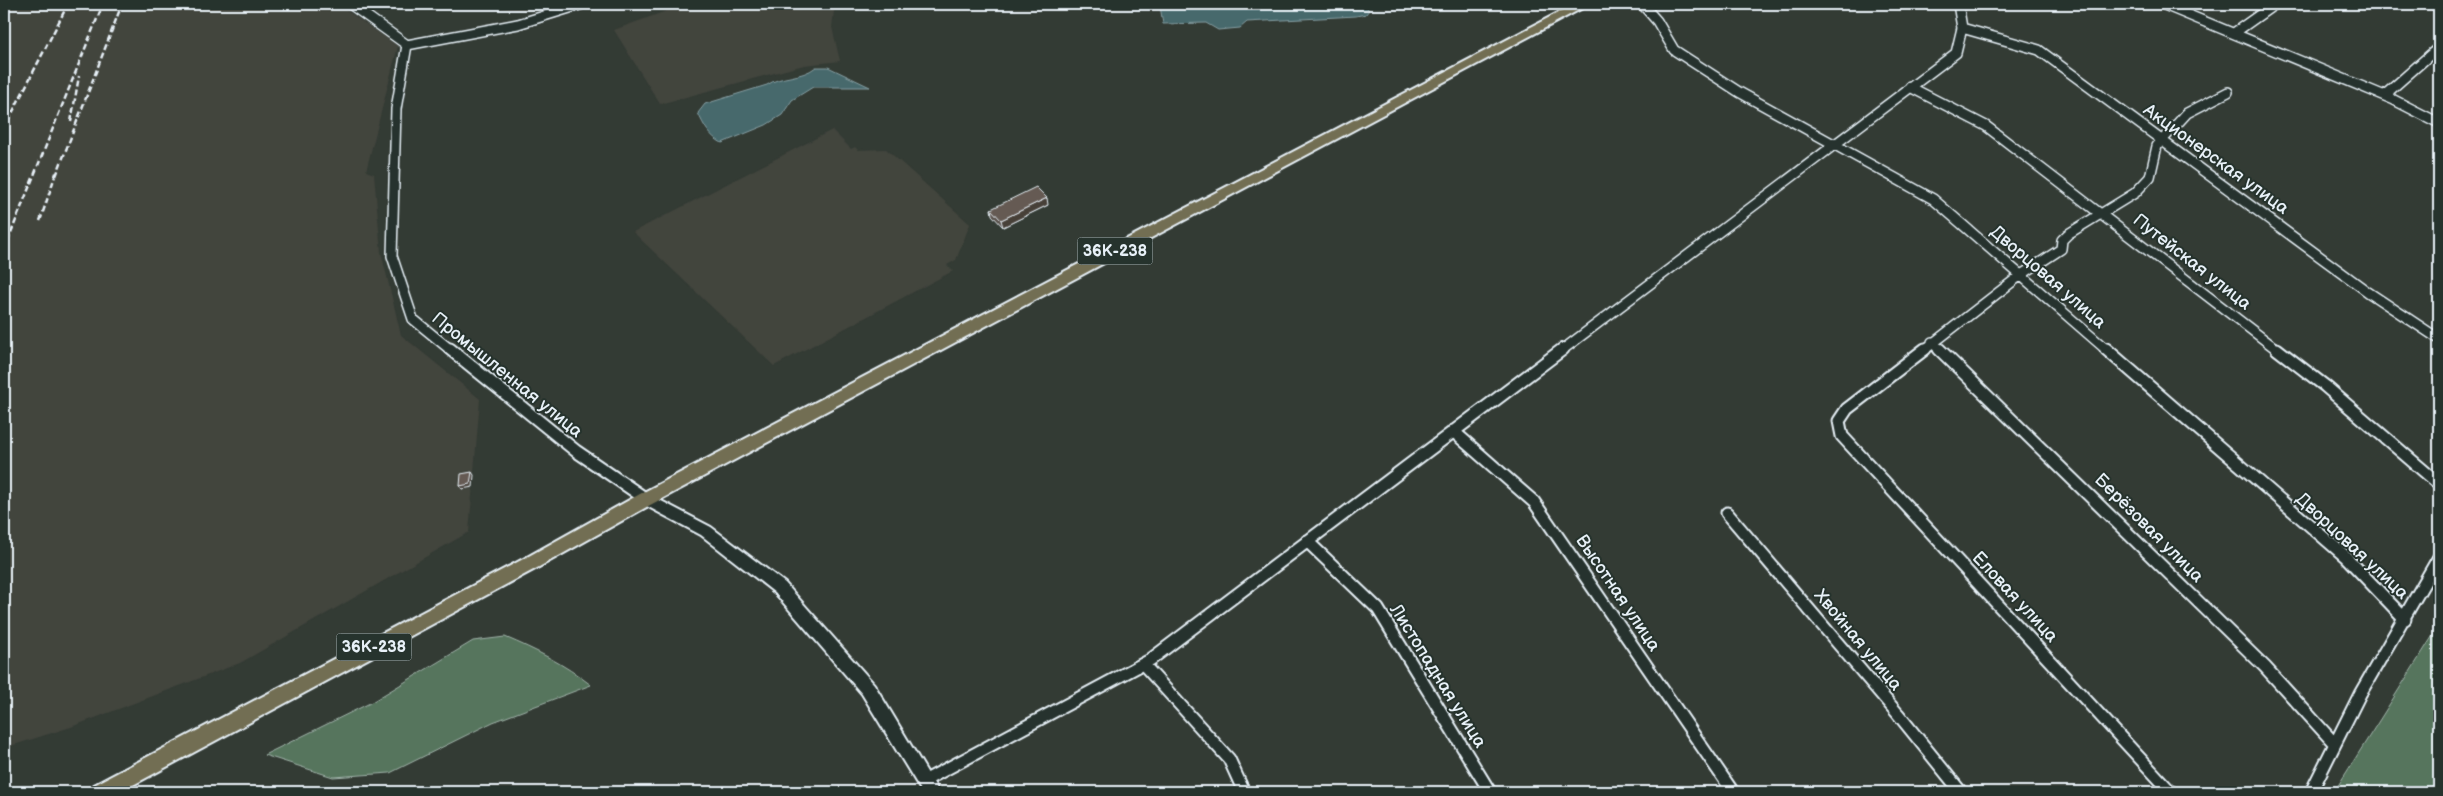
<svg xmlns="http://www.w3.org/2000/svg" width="2443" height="796" font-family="'Balsamiq Sans',sans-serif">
	<rect width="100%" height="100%" fill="#333b34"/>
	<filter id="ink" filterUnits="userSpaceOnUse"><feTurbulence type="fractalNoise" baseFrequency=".02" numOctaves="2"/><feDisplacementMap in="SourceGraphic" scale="10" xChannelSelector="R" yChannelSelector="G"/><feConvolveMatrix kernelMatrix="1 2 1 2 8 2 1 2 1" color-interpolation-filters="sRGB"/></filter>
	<g filter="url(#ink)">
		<path fill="#42443d" d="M6,4H337L398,46L366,171L374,174L381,252L401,335L480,399L469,532L240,663L71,727L4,748V9Z
			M472,4H540L524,11Z
			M682,4H835L832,27L840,61L804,65L660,104L614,30L680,6Z
			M832,130L851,149L855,147L858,150L886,149L970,224L956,260L947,265L953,271L774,366L633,232Z"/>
		<path fill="#57755d" stroke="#a0b3aa" d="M2439,626V792H2334Z
			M505,637C536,650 564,664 591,685L493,722L390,773L333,777L264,755L370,703L473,641Z"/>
		<path fill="#46696c" stroke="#879fa4" d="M1173,4H1364L1369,10L1366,14L1356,16L1247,22L1240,28L1218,30L1206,23L1163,24L1160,6Z
			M816,67H828L870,87H813L792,100L782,115L766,125L722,143C709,136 704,126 698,113L705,104L767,85C781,75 801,79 816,67Z"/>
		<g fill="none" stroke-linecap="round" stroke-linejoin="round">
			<g stroke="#e8f1f8" stroke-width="12">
				<path id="street-far1" d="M350,4L407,45L396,109L392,256L413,319L452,351
					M1642,4L1657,21L1674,50L1739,92L1933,199L2108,351
					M2162,4L2392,99
					M1962,28L2039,50L2368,292L2439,339
					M2234,33L2275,4
					M407,45L518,24L583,4
					M2439,47L2387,93L2392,99L2439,123
					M1910,87L1986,126L2279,351
					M1932,342L1941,351
					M1561,351L1956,53L1962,28L1958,4
					M1923,351L2021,275L2061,249L2062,240L2068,234L2135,193L2150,177L2157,146L2187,113L2228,92"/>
			</g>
			<g stroke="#e8f1f8" stroke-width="15">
				<path id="street" d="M450,349L576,451L646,499
					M1925,349L1847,409L1839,421L1842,436L2171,792
					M1939,349L2265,667L2335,744
					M2106,349L2345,556L2405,619
					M2277,349L2325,386L2439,484
					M1453,431L1534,502L1733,792
					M1727,513L1898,714L1961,792
					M1307,541L1378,609L1490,792
					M1143,664L1229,759L1244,792
					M924,781L1150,660L1563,349
					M2311,792L2360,694L2439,557"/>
			</g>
			<g stroke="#e8f1f8" stroke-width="4">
				<path id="secondary" d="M646,493L711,527L785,583L874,684L939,792H922L862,694L775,593L701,535L641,503L639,499L641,495Z"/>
			</g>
			<g stroke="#e8f1f8" stroke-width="4">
				<path id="primary" d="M1575,4H1590L652,504L539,567L120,792H91L94,785L527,557L640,494Z"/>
			</g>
			<use href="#street-far1" stroke="#26332d" stroke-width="9"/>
			<use href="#street" stroke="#26332d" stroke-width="11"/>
			<use href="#secondary" fill="#26332d" fill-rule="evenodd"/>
			<use href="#primary" fill="#726e52" fill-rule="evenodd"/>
			<path stroke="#e8f1f8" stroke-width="2.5" stroke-dasharray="6 3" stroke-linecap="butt" d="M71,122L79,76
				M4,129L68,4
				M56,176L122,4
				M40,221L57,170
				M4,250L103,4"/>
		</g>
		<path fill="#574d47" stroke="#e8f1f8" d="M1048,205L1003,227L992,215L991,209Z"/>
		<path fill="#473f39" stroke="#e8f1f8" d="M1047,198L1048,205L1003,227L1001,220Z
			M472,472L474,475L473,487L462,489L460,486Z"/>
		<path fill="#655a52" stroke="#e8f1f8" d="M1036,187L1047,198L1001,220L991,209Z
			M472,472L470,484L460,486L461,474Z"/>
	</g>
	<g text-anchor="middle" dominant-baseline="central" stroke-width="4" stroke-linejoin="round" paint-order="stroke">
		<g fill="#26332d" stroke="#aeb8bb" stroke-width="1">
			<rect x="1077.5" y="237.5" width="75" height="27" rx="4"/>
			<rect x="336.5" y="633.5" width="75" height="27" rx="4"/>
		</g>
		<g font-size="16" font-weight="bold" fill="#e8f1f8">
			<text x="1115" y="251">36К-238</text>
			<text x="374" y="647">36К-238</text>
		</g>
		<g font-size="18" fill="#e8f1f8" stroke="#26332d">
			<text transform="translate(2216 159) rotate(36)">Акционерская улица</text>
			<text transform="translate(2192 262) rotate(38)">Путейская улица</text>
			<text transform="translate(2048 277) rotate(41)">Дворцовая улица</text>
			<text transform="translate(507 375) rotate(39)">Промышленная улица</text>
			<text transform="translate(2149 528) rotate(45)">Берёзовая улица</text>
			<text transform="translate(2352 546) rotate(43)">Дворцовая улица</text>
			<text transform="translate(1618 593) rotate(56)">Высотная улица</text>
			<text transform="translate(2015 597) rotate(47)">Еловая улица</text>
			<text transform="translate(1858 640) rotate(50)">Хвойная улица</text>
			<text transform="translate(1438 676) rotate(58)">Листопадная улица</text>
		</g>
	</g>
	<rect width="2443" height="796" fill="none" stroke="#26332d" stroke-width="20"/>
	<rect x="10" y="10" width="2423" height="776" fill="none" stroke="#e8f1f8" stroke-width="2" filter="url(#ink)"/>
</svg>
